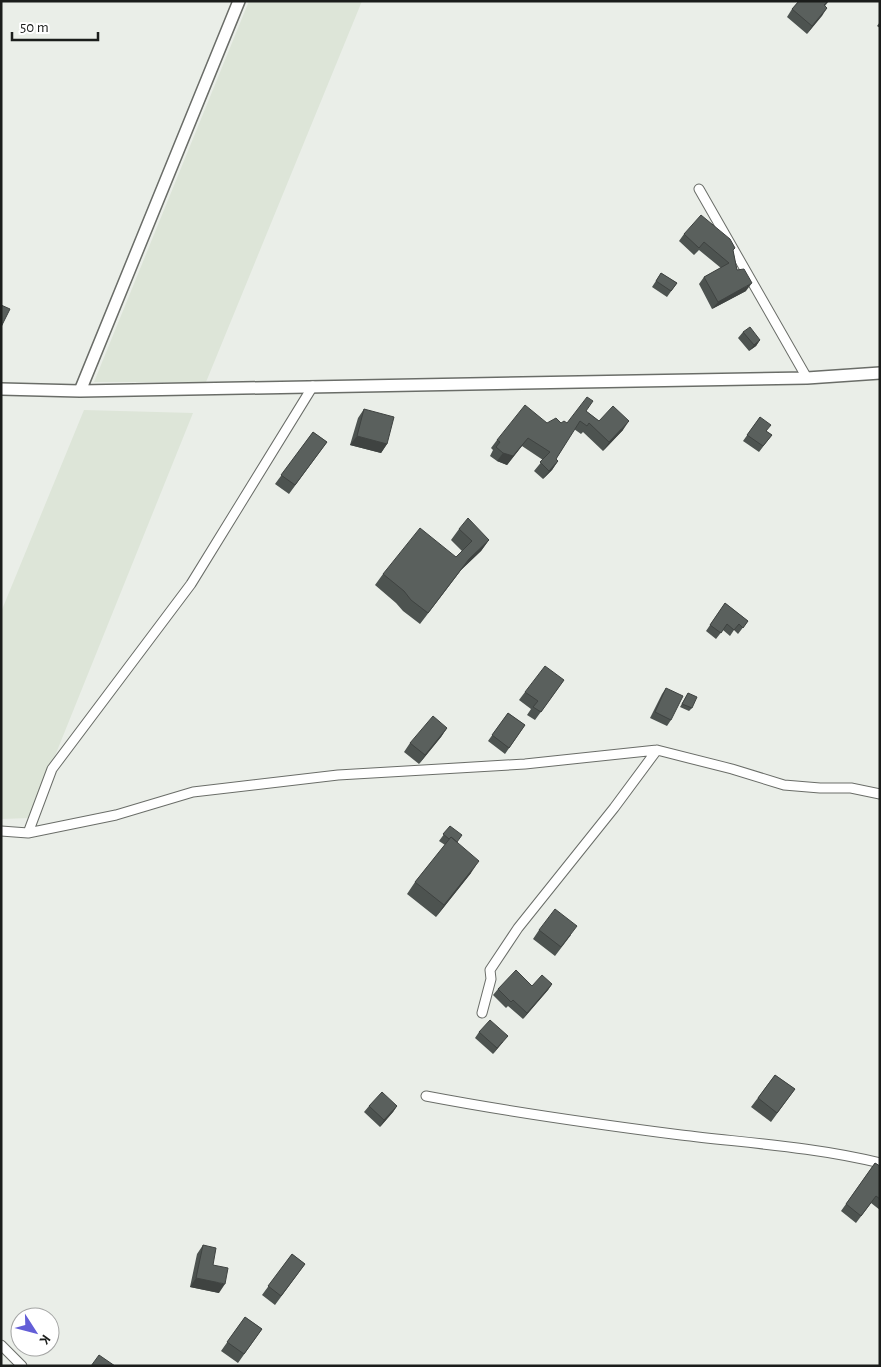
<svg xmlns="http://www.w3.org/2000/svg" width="881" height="1367" font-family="'Alegreya Sans',sans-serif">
	<rect width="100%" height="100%" fill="#eaeee8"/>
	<path fill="#dde5d8" d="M249,1H362L206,382H94Z
		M84,410L193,413L30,818L1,819V612Z"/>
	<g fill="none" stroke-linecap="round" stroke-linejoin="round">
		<g stroke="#6a6d68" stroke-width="11">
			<path id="minor" d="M699,189L807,378
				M1,831L28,833L116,815L193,792L338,775L525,764L657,750L732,769L784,785L820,788H851L880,794
				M28,833L52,769L191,584L313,386
				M482,1013L491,979L490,970L518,928L614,808L657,750
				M426,1096C510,1112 595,1124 681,1135C747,1143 815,1147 880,1163
				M1,1345L22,1366"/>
		</g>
		<g stroke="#6a6d68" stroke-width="14">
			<path id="tertiary" d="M1,389L80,391L807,378L880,373
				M80,391L239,1"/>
		</g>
		<use href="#minor" stroke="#fff" stroke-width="9"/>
		<use href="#tertiary" stroke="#fff" stroke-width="11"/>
	</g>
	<path fill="#4d5350" d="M799,1H829L825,6L827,8L807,34L787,17L792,9Z
		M880,22V28L877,26Z
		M684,234L733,250L737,270L746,291L712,309L699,284L704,277L721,268L699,250L694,255L679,241Z
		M661,273L677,283L667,297L652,287Z
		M743,332L760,340L756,346L749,351L738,338Z
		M364,409L387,444L381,453L350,445L358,418Z
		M586,411L599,421L623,430L603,451L583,432L581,434L574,429L556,459L558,461L552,470L543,479L534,471L543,460L522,446L507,465L497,461L490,456L493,450L491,448L497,440L547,423H567Z
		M760,417L766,431L772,435L759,452L743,441Z
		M313,432L327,442L289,494L275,484Z
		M459,529L489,540L481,551L461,570L420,624L403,611L396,603L375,585L383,574L456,557L462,551L451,540Z
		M725,603L748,621L738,634L734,630L730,636L723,630L716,639L706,631Z
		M564,680L535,720L527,715L531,709L519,700L525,692Z
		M666,688L671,720L667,726L650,718L662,694Z
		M688,693L692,708L689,711L680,707Z
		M508,713L525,725L505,754L488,741Z
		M447,728L441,737L419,764L404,752L410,743Z
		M450,826L471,873L436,917L407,894L415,882L445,845L439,841Z
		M539,930L571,935L555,956L533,939Z
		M552,984L548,990L523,1019L508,1006L506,1008L493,995L498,989Z
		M479,1032L503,1042L493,1054L475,1038Z
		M775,1075L795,1089L771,1122L751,1107Z
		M369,1106H397L393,1112L380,1127L364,1112Z
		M875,1163L880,1166V1210L871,1203L856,1223L841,1211Z
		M203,1245L213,1265L219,1293L190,1287L197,1254Z
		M292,1254L305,1264L275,1305L262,1295Z
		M245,1317L262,1329L238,1363L221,1351Z"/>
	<path fill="#3f4341" d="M827,8L822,16L807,34L812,26Z
		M752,283L746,291L712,309L718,302Z
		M760,340L756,346L749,351L754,345Z
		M629,421L623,430L603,451L609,442Z
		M357,436L387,444L381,453L350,445Z
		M528,438L507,465L497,461L503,453Z
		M558,461L552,470L543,479L549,471Z
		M489,540L481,551L461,570L420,624L469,559Z
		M447,728L441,737L419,764L425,755Z
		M479,861L471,873L436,917L444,905Z
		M552,984L548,990L523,1019L527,1013Z
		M508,1036L493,1054L497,1048Z
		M397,1106L393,1112L380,1127L384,1120Z
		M196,1278L225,1284L219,1293L190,1287Z"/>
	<path fill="#5a605d" stroke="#3f4341" d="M799,1H828L824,5L827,8L812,26L792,9Z
		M701,215L730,239L735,248L733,250L737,270L744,269L752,283L718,302L704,277L729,263L704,242L699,248L684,234Z
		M661,273L677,283L671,291L656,281Z
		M1,305L10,309L1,327Z
		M750,327L760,340L754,345L743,332Z
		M587,397L593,401L586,411L599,421L613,406L629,421L609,442L589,423L587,426L580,421L556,459L558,461L549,471L540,462L550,452L528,438L513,456L503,453L496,447L500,442L497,440L525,405L547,423L556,418L561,423L564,421L567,423Z
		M364,409L394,417L387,444L357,436Z
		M760,417L771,425L766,431L772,435L763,446L747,435Z
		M313,432L327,442L295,485L281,475Z
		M468,518L489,540L469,559L428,613L411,600L404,591L383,574L420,528L456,557L472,541L459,529Z
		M725,603L748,621L743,628L739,624L734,630L727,624L721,633L710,625Z
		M545,666L564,680L541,712L533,707L538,701L525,692Z
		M666,688L683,696L671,720L655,712Z
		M688,693L697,697L692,708L682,704Z
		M508,713L525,725L509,748L492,735Z
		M433,716L447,728L425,755L410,743Z
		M450,826L462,835L457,842L451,837L449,839L443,834Z
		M451,837L479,861L444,905L415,882Z
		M555,909L577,926L561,947L539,930Z
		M516,970L532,986L542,975L552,984L527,1013L513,1000L511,1002L498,989Z
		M490,1020L508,1036L497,1048L479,1032Z
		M775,1075L795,1089L777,1113L758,1098Z
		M382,1092L397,1106L384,1120L369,1106Z
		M875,1163L880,1166V1199L876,1196L861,1216L846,1204Z
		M203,1245L216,1248L213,1265L228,1268L225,1284L196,1278Z
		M292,1254L305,1264L281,1296L268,1286Z
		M245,1317L262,1329L244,1354L227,1342Z
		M99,1355L115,1366H91Z"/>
	<rect width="881" height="1367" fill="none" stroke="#1b1d1b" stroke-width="5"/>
	<g transform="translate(35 1332) rotate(126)"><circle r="24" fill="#ffffff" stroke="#a4a5a4"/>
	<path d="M0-4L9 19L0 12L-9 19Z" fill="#635ed7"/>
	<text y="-8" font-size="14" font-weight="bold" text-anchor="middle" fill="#1b1d1b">K</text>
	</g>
	<path d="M12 32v8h86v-8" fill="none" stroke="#1b1d1b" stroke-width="2.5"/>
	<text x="20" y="32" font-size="15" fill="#1b1d1b" stroke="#ffffff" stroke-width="4" paint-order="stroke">50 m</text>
</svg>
